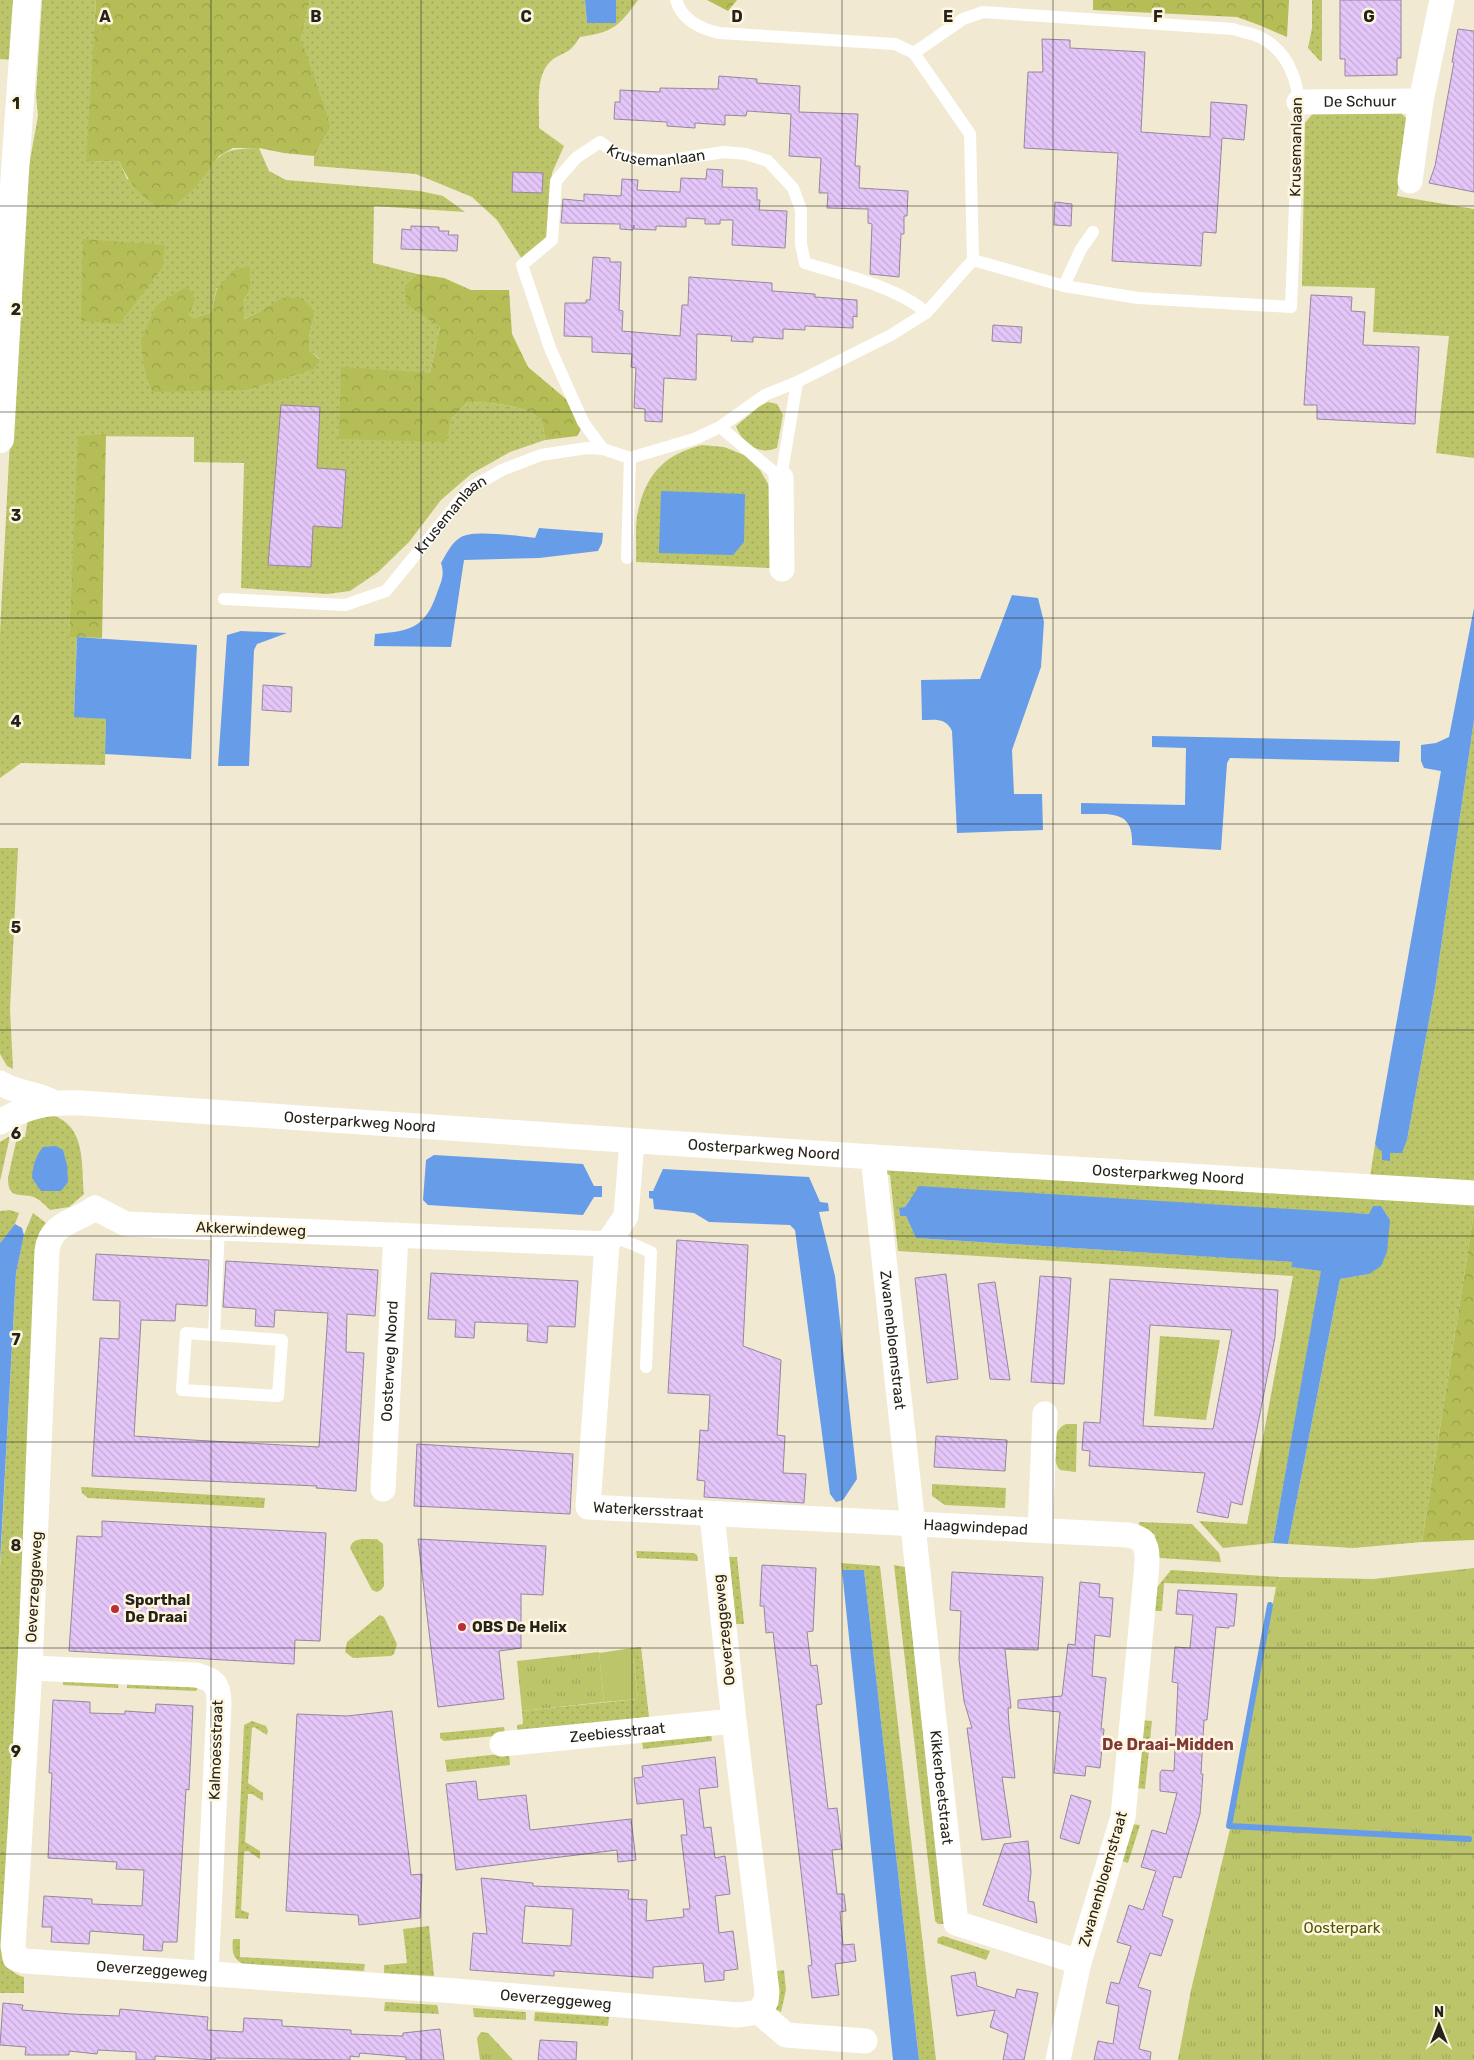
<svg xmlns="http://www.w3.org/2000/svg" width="1474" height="2060" font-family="Rubik,sans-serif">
	<defs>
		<pattern id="grass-dots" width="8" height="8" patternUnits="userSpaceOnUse" patternTransform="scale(1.25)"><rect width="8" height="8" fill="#bcc56a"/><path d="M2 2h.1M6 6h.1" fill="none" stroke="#a1a95b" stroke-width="1.8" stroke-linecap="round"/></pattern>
		<pattern id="forest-crowns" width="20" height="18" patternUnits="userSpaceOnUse" patternTransform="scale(1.25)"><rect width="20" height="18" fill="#b4bd56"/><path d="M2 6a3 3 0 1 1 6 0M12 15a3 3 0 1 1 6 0" fill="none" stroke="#9ba24a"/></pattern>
		<pattern id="park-tufts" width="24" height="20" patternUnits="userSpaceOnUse" patternTransform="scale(1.25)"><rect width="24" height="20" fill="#bcc56a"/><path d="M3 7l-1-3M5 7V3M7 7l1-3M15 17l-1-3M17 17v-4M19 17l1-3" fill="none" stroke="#a1a95b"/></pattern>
		<pattern id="building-back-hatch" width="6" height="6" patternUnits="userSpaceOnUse" patternTransform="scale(1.25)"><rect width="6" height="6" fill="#e4c6f9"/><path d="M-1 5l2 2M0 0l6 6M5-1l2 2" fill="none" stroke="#c3aad5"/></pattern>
	</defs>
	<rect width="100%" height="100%" fill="#f1e9d1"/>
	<path fill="url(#grass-dots)" fill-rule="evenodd" d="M0,0H16L15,60L0,59Z
		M42,0H96L87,162L119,161L127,179L198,185C221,153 219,149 259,148L269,171L286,180L420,191L443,196L465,212L374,206L373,263L417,274L405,285L427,316L440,327L430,373L451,419L468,402C495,403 520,404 542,420L545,440L510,452L471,474L441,500L409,542L378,572L350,591L327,594L241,588L244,463L194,462V437L79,436L69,637H77L74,716L106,719L105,765L21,763L0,778V633L9,459L26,182L38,116L36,95ZM217,288L250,290L243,301V319L261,311L315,312L309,337V350L320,359L156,306L189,314L193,318L211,313Z
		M310,0H585L587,23H616V0H638C619,26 614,32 580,37C577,41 573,48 568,51C562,55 556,56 551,61C534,76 540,108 539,128L564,146L552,173L547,238L522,259L497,220L472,197L416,174L314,166V156L331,127L300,43Z
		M1312,0H1322V61H1320L1308,48L1312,28Z
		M1314,112H1400L1408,120L1409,125L1397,196L1474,209V458L1436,453L1449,336L1373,332L1375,288L1302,286L1305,123Z
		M768,402L777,404L783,415L777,448C758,456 742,443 736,426L760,406Z
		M702,445L724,447L744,455L760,470L771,489L770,568L636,562C637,545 634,524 639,507C648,471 667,454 702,445Z
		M1474,720V1183L1370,1177L1375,1144L1379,1150H1383L1389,1161L1390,1153L1402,1152L1407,1140L1435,988Z
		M0,848H18L10,1009L13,1069L7,1066L0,1054Z
		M48,1114C87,1124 81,1162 84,1194L69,1207L50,1210C45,1205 38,1197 30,1196C16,1194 8,1197 8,1178L17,1137H25L28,1119Z
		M10,1136L0,1181V1142Z
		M886,1167L1474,1204V1213L1422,1542L1353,1548L1288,1544L1340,1279L1369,1274L1390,1220L1381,1206H1373L1370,1214L910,1199L905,1207L899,1209L900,1216H906L916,1238L1294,1262L1292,1267L1322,1271L1273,1543L1223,1548L1199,1521L1247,1524L1293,1276L898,1251L890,1175L882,1173Z
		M10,1210L19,1213L15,1224L0,1243V1211Z
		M33,1213L46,1223L40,1232L2,1954C6,1966 12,1974 24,1977V1993H0V1568L16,1273L24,1235Z
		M1160,1336L1220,1340L1206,1420L1154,1416Z
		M1066,1424H1077L1076,1472L1060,1470C1050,1459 1051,1429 1066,1424Z
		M932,1484L1006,1488L1005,1508L945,1505L932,1496Z
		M81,1487L265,1498L264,1508L88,1498L82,1493Z
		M1139,1522L1192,1524L1219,1553L1221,1562L1160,1558L1156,1554L1155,1535L1148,1529L1139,1528Z
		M377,1539L383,1544L384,1586L381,1590L377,1592L372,1590L350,1548C353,1536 367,1540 377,1539Z
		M636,1551L694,1553L697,1555L698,1561L637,1558Z
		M729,1557H737L744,1624H736Z
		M841,1563L880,1566L936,2060H919L864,1570H842Z
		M894,1565L905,1567L945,1924H938L935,1921Z
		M1171,1570L1280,1577L1276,1587L1164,1583L1162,1611H1152L1154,1591Z
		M380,1615L384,1617L397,1644L394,1654L391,1656L353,1658L345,1652L347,1642Z
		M641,1647L649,1717L518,1732L517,1725L523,1724L522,1711L638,1699L632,1648Z
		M64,1676L119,1679L118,1688L63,1685Z
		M127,1680L200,1684L196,1691L127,1688Z
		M1142,1720L1152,1721L1145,1789L1136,1788Z
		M252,1721L266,1726L268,1731L267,1735L254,1727L252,1728L248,1783L263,1793V1801L252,1794H248L245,1842L260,1851V1859L248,1851L244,1852L241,1910L249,1913L248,1919L235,1918L244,1725Z
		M504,1727L505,1735L444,1741L440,1738V1733Z
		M711,1733L712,1741L643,1749L642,1740Z
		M509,1753L510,1765L447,1772L445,1760Z
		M1130,1824L1140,1825L1128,1863L1119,1860Z
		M429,1926L434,1976L384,1973V1965L407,1963L403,1929Z
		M943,1936L990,1951L986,1960L937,1943L938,1938Z
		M233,1939H240V1957L365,1964L364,1971L244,1964C232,1959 232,1951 233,1939Z
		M784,1970L786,1990L781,2012L773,2008L777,1971Z
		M385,2002L437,2005L439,2014L384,2011Z
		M473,2008L526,2012V2020L474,2017Z
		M535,2012L609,2017L608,2026L534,2021Z"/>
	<path fill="url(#forest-crowns)" d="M96,0H310L301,39L331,127L314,156L284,153L259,148H233L219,156L198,185L175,205L157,207C137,193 129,182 119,161L86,162Z
		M707,0H737L728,11Z
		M1093,0H1289L1287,37L1259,25L1237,17L1093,10Z
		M83,239L165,245L162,268L119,324L81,321Z
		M250,267V290L243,301L244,319L261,311L282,298H302L315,312L309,337V350L320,360L314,369L246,390L152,392L144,367L141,340L156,306L184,288L191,291L195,300L189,314L193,318L211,313L217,289L235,269Z
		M417,274L444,278L471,290H509L512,334L528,367L566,399L581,429L577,436L545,440L542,420C520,404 495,403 468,402L451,419L446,442L339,439L341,367L430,373L440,327L406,304L405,285Z
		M106,434L102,638L69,637L78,436Z
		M1474,1213V1540L1422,1542Z"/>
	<path fill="url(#park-tufts)" d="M1474,1568V2060H1178L1191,1990L1230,1829L1276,1587L1280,1577L1373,1579Z
		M599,1652L604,1702L522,1711L517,1661Z
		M481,2032L488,2033L513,2060H480L477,2038Z"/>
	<path fill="#bcc56a" d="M632,1648L638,1699L604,1702L599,1653Z"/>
	<path fill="#679ce9" d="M585,0H616V23H587Z
		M661,491L745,494L744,542L733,555L659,553Z
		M539,528L603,533L602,543L598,551L539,558L464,560L451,647L374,646L375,634C409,631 425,629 437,593C441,582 445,575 441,563C447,553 452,541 463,536C477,530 518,536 535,538Z
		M1012,595L1038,598L1044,622L1041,667L1012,750L1014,794H1042L1043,830L957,833L952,731C946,717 934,720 922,720L921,680L980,679Z
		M1474,608V720L1435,988L1407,1140L1402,1153H1390V1161L1382,1160V1151L1379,1150L1375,1144L1441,771L1424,768L1421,761V745L1436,743L1449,737Z
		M241,631L287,633L257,644L254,650L249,766H218L227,635Z
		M77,637L197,645L191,759L105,754L106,719L74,717Z
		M1152,736L1400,741L1399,762L1230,758L1227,763L1221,850L1132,845C1134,808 1108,815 1081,814V803L1185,805L1186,748L1152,747Z
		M56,1146L63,1150L67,1165L68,1182L61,1191H41L32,1178C33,1166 35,1157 43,1147Z
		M434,1155L583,1164L594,1186H602V1197H594L583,1215L428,1205L423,1200L426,1160Z
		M663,1169L809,1177L820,1202L828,1203L829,1211L819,1212L835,1276L857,1479L843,1500L836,1502L830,1494L795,1230L790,1225L709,1222L694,1213L654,1209L653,1199L649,1198V1191H653Z
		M919,1186L1369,1214L1373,1206H1381L1390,1220L1387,1252L1381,1266L1369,1274L1340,1279L1288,1544L1273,1543L1321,1271L1291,1267L1293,1262L916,1238L906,1216H900L899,1208L905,1207Z
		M15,1224L22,1228L24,1235L16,1273L0,1563V1243Z
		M842,1570H864L919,2060H893Z"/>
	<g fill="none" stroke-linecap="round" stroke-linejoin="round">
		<path stroke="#679ce9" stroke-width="6" d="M1270,1605L1229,1826L1469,1839"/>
	</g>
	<path fill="url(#building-back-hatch)" stroke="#94889c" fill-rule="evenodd" d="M1340,0H1401V58H1397V75L1345,76V59H1340Z
		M1458,29L1474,31V192L1429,183L1435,166L1454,62H1452Z
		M1042,39L1070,40V48L1145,52L1141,132L1210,137L1211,102L1247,105L1244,140L1222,138L1216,233L1203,232L1201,266L1112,261L1118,153L1024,148L1028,72H1043Z
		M719,76L757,79V83L800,86L799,112L858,114L855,166H860L859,188L908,191L907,216H904V234H901L899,277L870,274L872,224L868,223V209L827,208L828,193H819L821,158L789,156L791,114L747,111L746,116L725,115V125L695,123V128L667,126V122L614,119L615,102H620V90L660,92V88L718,89Z
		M707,169L723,170L722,187L757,188V200H760L759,210L787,211L785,248L732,245L733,220H720V224H705V219L686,218V227L656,226V230L634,229V225L633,230L620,229V224L561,223L563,199L584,201V194L621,196L622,179L638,180L637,190L680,192L681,178L706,179Z
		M513,172L543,173L542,193L512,192Z
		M1055,202L1072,204L1071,226L1054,225Z
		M411,226L439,227V231H449L448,235H458L457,251L401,249L402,229L411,230Z
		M593,257L610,258V262H621L619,310L623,311L622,331L680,336L682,305H688L689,277L772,283V291L815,294V297L857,300V317L853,316V328L805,326V330L783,329V339L753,337V342L731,341L732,336L697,334L696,380L664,378L662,422L645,421V409L634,408L636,368L631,367L632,354L592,352V337L564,336L565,303H586V300H590Z
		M1311,295L1352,297L1351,311L1365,312L1363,345L1419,347L1415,424L1317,419V405H1304Z
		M993,325L1022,327L1021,343L992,341Z
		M281,405L320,407L317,468L346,470L342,528L313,526L311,567L268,565Z
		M263,685L292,687L291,712L262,710Z
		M677,1240L748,1245L743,1346L781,1360L777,1435L785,1436L783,1473L806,1474L804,1503L704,1497L705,1481L697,1480L699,1450L700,1430L708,1431L710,1395L668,1393Z
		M96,1254L209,1260L207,1306L176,1304L175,1321L141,1320L134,1436L192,1440L319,1447L328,1313L275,1310L274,1327L255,1326L256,1309L223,1307L226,1261L378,1270L375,1316L347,1314L346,1352L364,1353L356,1491L316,1488L317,1486L92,1476L100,1338L119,1339L120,1301L93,1300Z
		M431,1273L578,1281L575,1327L548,1326L547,1343L527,1341L528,1324L475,1322L474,1338L455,1337L456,1320L428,1319Z
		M946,1274L958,1379L927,1383L915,1278Z
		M1040,1276L1071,1278L1064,1384L1031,1382Z
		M1110,1279L1278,1290L1275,1337L1242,1505L1231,1502L1228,1518L1197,1512L1205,1473L1089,1466L1090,1451L1082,1450L1084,1422L1100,1423ZM1150,1325L1232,1330L1213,1429L1143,1426Z
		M995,1282L999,1309L1010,1380L990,1379L978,1284Z
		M936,1436L1007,1440L1005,1471L934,1467Z
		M417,1444L573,1454L570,1514L414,1506Z
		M102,1521L326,1533L320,1641L295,1640L294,1664L69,1651L77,1536L102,1537Z
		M418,1539L546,1546L543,1595L521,1594V1648L499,1651L504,1699L438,1707Z
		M762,1565L816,1568L813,1631L807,1632L811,1666L817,1665L822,1704L816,1705L828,1809L837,1808L842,1849L832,1850L837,1894H844L846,1911L840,1912L843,1945L854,1944L856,1961L835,1964L839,1995L812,1998L808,1966L812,1965L773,1632L766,1633L764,1606H760Z
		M952,1572L1043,1577L1038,1650L1005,1649L1011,1708H1008L1009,1724L1015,1778L1002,1777L1011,1837L982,1840L967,1728H972L964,1701L959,1659L961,1611L950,1610Z
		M1080,1582L1100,1584L1099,1597L1113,1598L1110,1637L1095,1635L1092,1676L1106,1678L1101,1729H1104L1100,1768L1086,1766L1085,1776L1054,1773L1060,1712L1018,1708V1700L1062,1696L1068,1644L1075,1645Z
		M1178,1590L1237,1594L1234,1626H1229V1628L1216,1627L1207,1720H1204L1201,1774H1203L1200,1814L1181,1878L1174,1876L1162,1916L1173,1920L1161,1956L1150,1953L1138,1987L1151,1991L1139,2049L1151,2052L1150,2060H1094L1098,2041L1113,2044L1119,2006L1106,2003L1111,1982L1119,1984L1131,1946L1117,1942L1129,1905L1143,1910L1156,1871L1141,1867L1152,1830L1166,1834L1177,1793L1160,1791V1773L1162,1770L1174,1771L1178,1683L1172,1682L1175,1647L1190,1648L1193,1615L1176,1614Z
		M53,1700L90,1702V1713L125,1714V1711L155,1713L156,1704L193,1706L189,1790L186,1789L177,1942H163L162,1951L143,1950L144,1935L90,1931L89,1944L51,1942L52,1927H42L44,1896L92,1899V1904L142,1906L144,1870L116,1869L117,1862L48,1858L52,1773H49Z
		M392,1711L411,1875L422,1874L420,1918L359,1925L358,1915L286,1911L297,1714L347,1716Z
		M715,1757L718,1787L699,1789L704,1828L711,1827L715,1858L725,1856L730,1894L715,1896L719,1933L733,1931L738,1969L724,1971V1980L705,1982L703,1963L653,1967V1978L554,1971V1976L470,1970L473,1933L487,1934L481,1878L533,1883V1886L629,1890L628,1899L647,1900L646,1921L684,1917L683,1909H690L681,1835H687L683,1799L637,1804L634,1778L643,1777L642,1766ZM525,1906L573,1909L571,1946L522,1943Z
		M476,1781L478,1800L526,1795L530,1830L631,1819L636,1860L618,1862L617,1850L456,1870L446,1784Z
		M1071,1795L1091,1801L1079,1844L1060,1838Z
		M1028,1841L1031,1872L1028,1901L1034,1902L1037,1923L983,1905L1004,1844Z
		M975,1972L977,1986L1015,1998L1017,1989L1038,1993L1024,2060H1003L1008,2034L990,2027L995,2010L957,2016L951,1976Z
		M3,2003L23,2005L22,2010L71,2014L119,2016L120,2009L208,2017L207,2030L243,2032L244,2018L282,2020V2026L351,2030V2034L403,2036V2033L440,2029L444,2060H406V2057L360,2053L359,2057L350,2056V2060L215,2058V2060L155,2056V2060H136V2052L98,2050L97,2054L69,2051V2055H25L26,2047L0,2045Z
		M540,2040L577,2042L576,2060H538Z"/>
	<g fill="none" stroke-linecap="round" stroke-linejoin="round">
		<g stroke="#fff" stroke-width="12">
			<path d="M914,53L963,19L983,12L1233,29C1241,32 1252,33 1260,37C1286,50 1296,75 1299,102L1291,307L1138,298L1064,286L973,260"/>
			<path d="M1064,286L1081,249L1093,232"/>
			<path d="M720,427L781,478"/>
			<path id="s1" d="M603,449L583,422L550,348L522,265L552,240L556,181L576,158L600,142L617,154L638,160L664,161L724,152L746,154L768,161L793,188L801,210V244L805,263C840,274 901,288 926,313"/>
			<path d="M781,478L797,382"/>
			<path d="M627,558L630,458"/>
			<path id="s2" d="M224,599L345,605L386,591L470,488L502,470L541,455L587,448L603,449L630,458L694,439L720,427L765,395L797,382L891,335L926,313L973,260L970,134L914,53L895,44L719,33C701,29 682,20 676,0"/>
			<path d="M613,1236L651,1252L646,1367"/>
			<path d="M186,1333L282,1340L278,1396L182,1390Z"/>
			<path d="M214,1335L219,1227"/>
		</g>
		<g stroke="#fff" stroke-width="25">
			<path id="s3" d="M1299,102L1421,101"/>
			<path d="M1410,181L1421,101L1442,0"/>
			<path d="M781,478L782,569"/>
			<path d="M0,1083C16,1093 36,1093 53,1102"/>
			<path id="s4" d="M0,1122C28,1105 49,1102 81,1103L873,1157L1474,1193"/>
			<path id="s5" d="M632,1141L626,1216L607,1244L126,1224L95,1208C76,1222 50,1222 47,1251L30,1668L13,1946L15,1958L25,1961L456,1991L739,2015L759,2012L766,2001L767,1992L734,1721L712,1515"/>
			<path id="s6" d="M873,1157L956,1923L1079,1962"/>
			<path id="s7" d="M607,1244L588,1507L1128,1535C1152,1539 1147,1557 1146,1576L1123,1817L1079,1962L1058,2060"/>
			<path id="s8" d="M383,1489L396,1235"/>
			<path d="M1040,1530L1045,1414"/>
			<path d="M30,1668L196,1675C215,1680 219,1684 219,1705L206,1974"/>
			<path id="s9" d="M502,1744L734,1721"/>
			<path d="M759,2012L786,2035L865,2041"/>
		</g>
		<path stroke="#fff" stroke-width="28" d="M0,439L15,171L27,0"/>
	</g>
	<path fill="none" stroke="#252219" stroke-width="1" stroke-opacity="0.55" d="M211,0V2060M421,0V2060M632,0V2060M842,0V2060M1053,0V2060M1263,0V2060M0,206H1474M0,412H1474M0,618H1474M0,824H1474M0,1030H1474M0,1236H1474M0,1442H1474M0,1648H1474M0,1854H1474"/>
	<g fill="#bc2c39" stroke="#fef6df" stroke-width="2">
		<circle cx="115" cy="1609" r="5"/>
		<circle cx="462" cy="1627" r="5"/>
	</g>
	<g text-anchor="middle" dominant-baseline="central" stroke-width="5" stroke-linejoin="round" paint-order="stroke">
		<g font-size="15" fill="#252219" stroke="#fef6df">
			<text stroke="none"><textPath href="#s3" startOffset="61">De Schuur</textPath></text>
			<text transform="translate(1296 147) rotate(-89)">Krusemanlaan</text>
			<text stroke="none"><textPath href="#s1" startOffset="420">Krusemanlaan</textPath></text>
			<text stroke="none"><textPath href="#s2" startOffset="265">Krusemanlaan</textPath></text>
			<text stroke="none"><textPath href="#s4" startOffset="364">Oosterparkweg Noord</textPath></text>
			<text stroke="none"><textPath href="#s4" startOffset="769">Oosterparkweg Noord</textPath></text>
			<text stroke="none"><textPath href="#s4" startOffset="1174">Oosterparkweg Noord</textPath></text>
			<text transform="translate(251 1229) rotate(2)">Akkerwindeweg</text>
			<text stroke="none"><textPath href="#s6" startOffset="184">Zwanenbloemstraat</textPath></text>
			<text stroke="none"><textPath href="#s8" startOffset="128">Oosterweg Noord</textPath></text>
			<text stroke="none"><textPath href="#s7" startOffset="324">Waterkersstraat</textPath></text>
			<text stroke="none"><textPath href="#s7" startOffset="652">Haagwindepad</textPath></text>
			<text transform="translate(34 1587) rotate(-87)">Oeverzeggeweg</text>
			<text transform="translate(724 1630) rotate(-96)">Oeverzeggeweg</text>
			<text stroke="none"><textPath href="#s9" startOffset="116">Zeebiesstraat</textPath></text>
			<text transform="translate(216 1750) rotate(-88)">Kalmoesstraat</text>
			<text stroke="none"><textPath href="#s6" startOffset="634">Kikkerbeetstraat</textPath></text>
			<text transform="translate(1103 1879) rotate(-74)">Zwanenbloemstraat</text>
			<text stroke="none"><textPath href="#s5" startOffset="1539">Oeverzeggeweg</textPath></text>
			<text stroke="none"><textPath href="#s5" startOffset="1944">Oeverzeggeweg</textPath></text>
		</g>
		<g font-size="15" font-weight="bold" fill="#252219" stroke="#fef6df" text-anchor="start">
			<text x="125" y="1600">Sporthal<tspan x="125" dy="17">De Draai</tspan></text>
			<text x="472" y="1627">OBS De Helix</text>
		</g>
		<g font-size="15" fill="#515706" stroke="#fef6df">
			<text x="1342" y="1928">Oosterpark</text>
		</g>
		<g font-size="16" font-weight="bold" fill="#803839" stroke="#fef6df">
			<text x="1168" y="1744">De Draai-Midden</text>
		</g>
	</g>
	<g font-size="16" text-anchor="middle" font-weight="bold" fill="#252219" stroke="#fef6df" stroke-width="5" stroke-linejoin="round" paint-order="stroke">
		<text x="105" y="22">A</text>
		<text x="316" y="22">B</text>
		<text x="526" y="22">C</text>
		<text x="737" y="22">D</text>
		<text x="948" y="22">E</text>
		<text x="1158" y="22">F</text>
		<text x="1369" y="22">G</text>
		<text x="16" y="109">1</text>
		<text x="16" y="315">2</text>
		<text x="16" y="521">3</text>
		<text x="16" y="727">4</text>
		<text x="16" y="933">5</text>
		<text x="16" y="1139">6</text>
		<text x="16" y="1345">7</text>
		<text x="16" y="1551">8</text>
		<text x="16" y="1757">9</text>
	</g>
	<g transform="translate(1439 2025)" stroke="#fef6df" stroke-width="4" paint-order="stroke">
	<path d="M0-4L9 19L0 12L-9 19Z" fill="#252219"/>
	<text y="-8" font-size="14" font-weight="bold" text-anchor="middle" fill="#252219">N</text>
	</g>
</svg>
